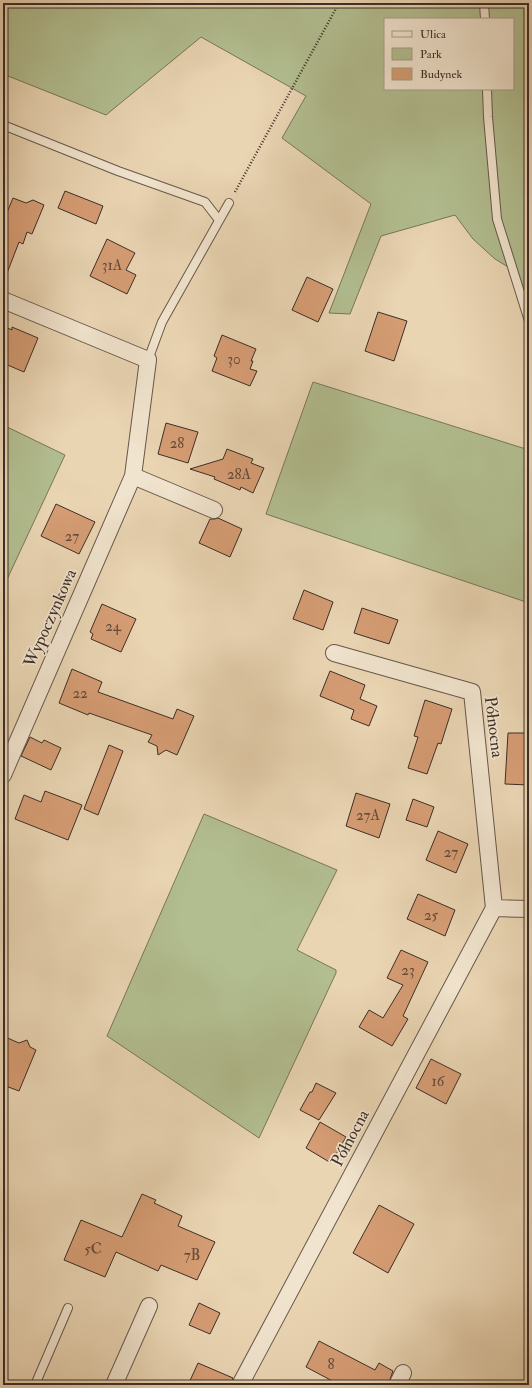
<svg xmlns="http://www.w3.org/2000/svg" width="532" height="1388" font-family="'IM FELL Double Pica',serif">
	<rect width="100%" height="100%" fill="#ead5b3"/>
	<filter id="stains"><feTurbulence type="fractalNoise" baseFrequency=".005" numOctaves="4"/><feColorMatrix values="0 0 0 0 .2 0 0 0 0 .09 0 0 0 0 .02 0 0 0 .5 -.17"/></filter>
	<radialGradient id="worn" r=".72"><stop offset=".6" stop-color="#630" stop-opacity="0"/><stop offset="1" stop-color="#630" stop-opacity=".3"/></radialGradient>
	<path fill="#b2be90" stroke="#78765c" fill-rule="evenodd" d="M3,3H529V312L513,270L495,259L473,239L455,215L381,236L350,314L329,313L371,204L282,138L306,96L201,37L106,115L3,74ZM385,19H513V89H385Z
		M313,382L529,450V603L266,514Z
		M3,425L65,455L3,588Z
		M204,814L337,870L297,950L336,970V973L259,1138L107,1036Z"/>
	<path fill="#d69d74" stroke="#3d2e28" d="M65,191L103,206L96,224L58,208Z
		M13,198L26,203L33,200L44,205L32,234L27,232L23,244L19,242L4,281H3V222Z
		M107,239L135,253L126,270L136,275L127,294L90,276Z
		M307,277L333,289L318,322L292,310Z
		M378,312L407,321L394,361L365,351Z
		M3,326L12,330V327L38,338L24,372L3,363Z
		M222,335L256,349L251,361H253L250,369L257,371L250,386L212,371L217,358L214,356Z
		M166,423L198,432L188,463L158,454Z
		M227,449L253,459L251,463L264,468L253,493L241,487L240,490L214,479L215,477L190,469L223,459Z
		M56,504L95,522L79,554L41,536Z
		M218,518L242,529L230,557L199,543L210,519H215Z
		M304,590L333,602L323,630L293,619Z
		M102,604L136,619L121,652L91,639L93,634L90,632Z
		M362,608L398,620L389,644L354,633Z
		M72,669L102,682L98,692L173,719L177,709L194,716L177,755L166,750L158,755L157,746L148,742L152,735L89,713L88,715L59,703Z
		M330,671L365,685L360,699L377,706L369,726L351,719L354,710L320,696Z
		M425,700L452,709L441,744L438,743L427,774L408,768L418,737L414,736Z
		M508,733H529V785L505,784Z
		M30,737L42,743L44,740L61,748L51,770L21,756Z
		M109,745L123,751L98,815L84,809Z
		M45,791L82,805L68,840L15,819L24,795L41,802Z
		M356,793L390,804L379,838L346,826Z
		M413,799L434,807L427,827L406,820Z
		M438,831L468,844L456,873L426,860Z
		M418,894L455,910L445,936L407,919Z
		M401,950L428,962L403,1016L408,1019L392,1046L359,1027L369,1010L383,1018L403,985L387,978Z
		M3,1036L19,1043L27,1040L30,1047L36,1050L19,1091L3,1085Z
		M431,1059L461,1074L446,1104L416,1088Z
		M316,1083L336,1093L319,1120L300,1110L310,1092H312Z
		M320,1122L346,1137L331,1163L306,1148Z
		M142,1194L156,1200L154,1203L182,1216L178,1226L215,1242L197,1280L161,1265L158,1271L116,1252L105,1277L64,1260L81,1220L122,1237Z
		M379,1205L414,1224L388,1273L353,1253Z
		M199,1303L220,1313L210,1334L189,1325Z
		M319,1341L375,1370L379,1363L393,1371L388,1385H340L306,1367Z
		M198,1363L233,1378L231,1385H188Z"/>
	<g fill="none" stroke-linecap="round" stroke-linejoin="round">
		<g stroke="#68584b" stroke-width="10">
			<path id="service" d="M484,3L485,19
				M487,89L488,117L497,219L529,321
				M3,125L118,171L205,202L219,220
				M148,360L162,322L229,203
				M35,1385L68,1308"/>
		</g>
		<g stroke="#68584b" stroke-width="18">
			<path id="minor" d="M3,300L148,360L133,476L3,775
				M133,476L214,510
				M494,908L529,909
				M114,1385L149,1306
				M240,1385L494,908L472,692L334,653
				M397,1385L403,1373"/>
		</g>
		<path stroke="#3d2e28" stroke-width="2.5" stroke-dasharray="1 2" stroke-linecap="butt" d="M235,192L339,3"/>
		<use href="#service" stroke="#f1e4ce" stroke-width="8"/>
		<use href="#minor" stroke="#f1e4ce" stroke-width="16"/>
	</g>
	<g text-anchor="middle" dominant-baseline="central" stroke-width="3.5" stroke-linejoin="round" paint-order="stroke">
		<g font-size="15" fill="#634a3b">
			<text x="112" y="265">31A</text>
			<text x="234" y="359">30</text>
			<text x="177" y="443">28</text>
			<text x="239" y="474">28A</text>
			<text x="72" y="536">27</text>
			<text x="113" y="626">24</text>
			<text x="80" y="693">22</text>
			<text x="368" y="815">27A</text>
			<text x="451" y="852">27</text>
			<text x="431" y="915">25</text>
			<text x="408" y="970">23</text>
			<text x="438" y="1081">16</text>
			<text x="93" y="1249">5C</text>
			<text x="192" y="1255">7B</text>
			<text x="331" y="1364">8</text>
		</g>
		<g font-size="17" fill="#3d2e28" stroke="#f1e4ce">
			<text transform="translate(50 618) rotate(-66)">Wypoczynkowa</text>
			<text transform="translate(494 727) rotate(83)">Północna</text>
			<text transform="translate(350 1138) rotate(-62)">Północna</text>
		</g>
	</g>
	<rect width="532" height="1388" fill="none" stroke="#ead5b3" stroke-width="16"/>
	<rect x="4" y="4" width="524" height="1380" fill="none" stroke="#3d2e28" stroke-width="2"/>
	<rect x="8" y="8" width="516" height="1372" fill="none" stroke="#3d2e28"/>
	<rect x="384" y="18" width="130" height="72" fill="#f1e4ce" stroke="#a99b8c"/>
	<rect x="392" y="31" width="20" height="6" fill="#f1e4ce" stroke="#a99b8c"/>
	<text x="420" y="38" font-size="12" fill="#3d2e28">Ulica</text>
	<rect x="392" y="48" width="20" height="12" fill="#b2be90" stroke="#a99b8c"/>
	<text x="420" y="58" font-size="12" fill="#3d2e28">Park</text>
	<rect x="392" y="68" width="20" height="12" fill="#d69d74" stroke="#a99b8c"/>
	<text x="420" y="78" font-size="12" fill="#3d2e28">Budynek</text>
	<rect width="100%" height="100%" filter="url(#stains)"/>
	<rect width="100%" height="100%" fill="url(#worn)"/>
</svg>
